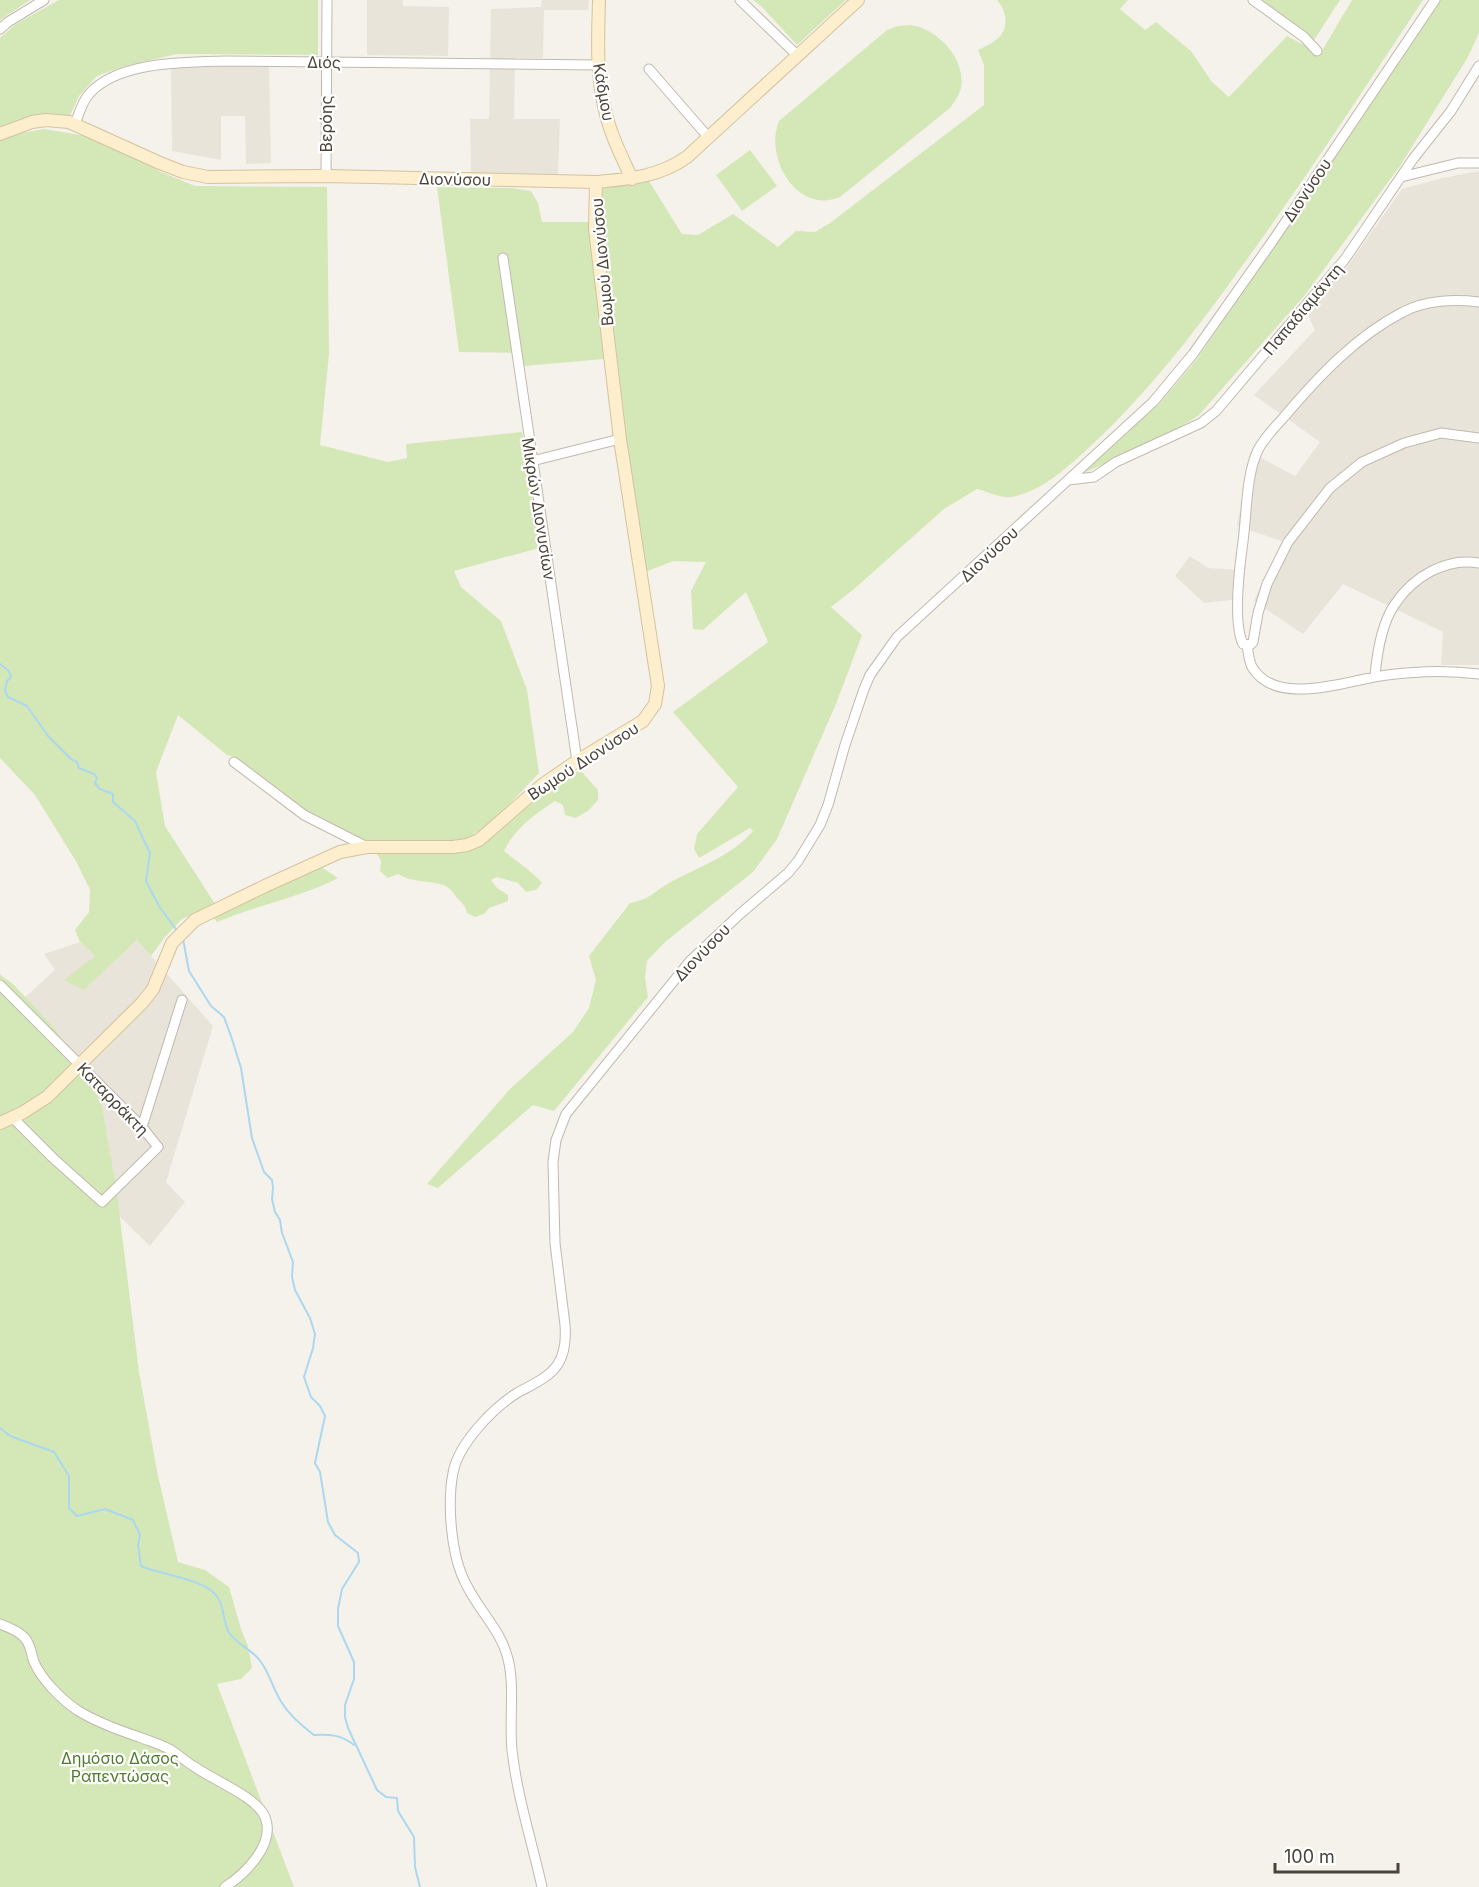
<svg xmlns="http://www.w3.org/2000/svg" width="1479" height="1887" font-family="Inter,sans-serif">
	<rect width="100%" height="100%" fill="#f5f2ec"/>
	<path fill="#e9e4da" d="M367,0H403V6L449,7L448,56L367,55Z
		M542,0H589L588,10H544L543,58H515L514,119H560L558,174L471,173L470,119H489L491,9L541,7Z
		M269,65L271,163L246,164L245,116H221V160L172,151L171,68Z
		M1479,171V665H1441L1443,632L1343,584L1303,634L1254,601L1282,541L1237,526L1250,452L1295,476L1320,442L1254,395L1315,330L1306,311L1347,267L1402,189L1442,178Z
		M1190,556L1208,568L1242,570L1240,599L1204,603L1175,576Z
		M137,940L213,1026L166,1182L185,1202L150,1246L107,1204L0,1064V974L25,997L55,970L44,954L80,942L95,955L84,990Z"/>
	<path fill="#d4e8b7" d="M0,0H30L0,20Z
		M59,0H318V55L177,54L125,66L97,76L79,96L69,118C39,111 27,119 0,129V38L16,24Z
		M753,0H846L797,45L761,6Z
		M997,0H1128L1120,9L1145,30L1156,22L1191,51L1212,82L1229,97L1287,36L1320,54L1352,0H1423C1366,86 1310,172 1250,255C1203,321 1156,384 1097,440C1072,463 1046,490 1012,497C1002,499 986,491 977,489L944,509L853,590L831,607L862,635L836,704L777,839L753,872L665,942L647,961L645,978L648,997L554,1111L533,1105L438,1188L427,1184L510,1089L573,1032L589,1008L596,980L589,956L630,903C652,899 653,891 671,882C700,866 730,857 753,831L750,828L699,858L694,849L697,834L738,787L673,712L768,642L746,592L703,630L693,629L691,591L706,562L673,561L643,573L600,227L603,185L649,181L682,234L698,235L733,214L778,247L796,231L815,232L830,223L984,105V65L978,50C984,47 991,44 996,40C1010,30 1007,11 997,0Z
		M1261,0H1340L1314,40L1302,29Z
		M1440,0H1479V33L1468,57L1400,166L1305,295L1198,416L1165,436L1084,473L1106,451L1158,405L1197,359L1377,95Z
		M911,25C937,29 966,58 961,87C960,94 955,101 950,108L840,197C796,215 764,157 779,121L887,30L898,26Z
		M44,129L86,136L122,150L159,171L195,186L327,187L329,354L320,445L388,462L407,458L406,444L522,432L539,548L454,571L461,587L501,621L527,690L539,773C518,794 487,833 459,841L363,840L298,806L235,757L227,755L178,715L156,772L165,826L215,904L182,919L165,937L151,956L137,940L84,990L64,980L95,956L80,942L75,930L89,912L90,890L77,863L35,795L0,758V139L10,135Z
		M750,150L777,186L742,211L716,175Z
		M437,187L511,188L531,191L538,203L542,222H589L604,359L524,366L521,353L459,352Z
		M580,770L598,790V800L589,810L576,818L565,815L563,805L555,801C534,815 515,828 504,851C517,862 531,870 542,883L536,890L526,892L518,883L497,877L491,880L497,888L508,895V901L489,908L484,914L475,917L467,913C465,905 463,904 457,898C455,896 454,893 451,890C438,878 415,885 398,874L388,878L380,871L381,861L377,854C409,850 441,858 472,848L553,784Z
		M321,867L338,878C300,898 256,905 217,922L212,915Z
		M0,975L13,984L56,1030L101,1102L116,1186L139,1372L158,1476L176,1553L178,1562L205,1570L229,1587L241,1629L248,1646L252,1668L241,1679L217,1684L294,1887H0Z"/>
	<g fill="none" stroke-linecap="round" stroke-linejoin="round">
		<path stroke="#abd7ef" stroke-width="2" d="M0,664L9,671L11,677L7,681L5,691L8,697L27,706L48,736L71,759L77,762L79,768L94,774L97,778L95,783L100,789L113,794V802L135,821L139,830L150,853L146,881L159,906L178,932
			M183,939L189,971L211,1006L224,1017L232,1039L241,1068L252,1138L264,1172L272,1180L273,1188L272,1199L275,1212L280,1220L282,1233L293,1262L292,1277L295,1290L310,1318L315,1334L313,1348L304,1377L311,1397L320,1406L325,1416L315,1463L320,1472L328,1522L335,1535L358,1553L359,1562L342,1589L338,1609V1626L354,1662V1679L345,1705V1717L348,1728L377,1790L386,1797L397,1798L398,1811L414,1837L415,1867L420,1887
			M0,1428L10,1436L54,1452L69,1476V1508L77,1516L105,1509L133,1520L140,1535L138,1545L141,1566C159,1574 201,1579 214,1593C226,1604 221,1621 230,1634C238,1645 253,1650 261,1662C270,1674 273,1690 282,1703C290,1716 302,1726 314,1735C331,1734 341,1735 354,1745"/>
		<g stroke="#c1b9ae" stroke-width="11">
			<path id="street" d="M740,0L798,56
				M1253,0L1304,37L1317,51
				M0,29L8,22L44,0
				M649,69L709,138
				M75,124C79,114 82,102 89,94C118,61 186,62 226,61L598,65
				M326,176L327,0
				M1401,177L1458,163H1479
				M503,258L577,761
				M1479,302C1455,299 1425,300 1403,312C1356,336 1317,378 1284,417C1275,427 1264,438 1258,450C1245,477 1247,519 1242,549C1239,572 1233,623 1243,644L1250,645L1253,642L1258,613L1267,584L1288,542L1330,488L1362,462L1404,443L1441,433L1479,438
				M532,461L620,439
				M1068,480L1094,477L1116,462L1201,423L1216,411L1345,259L1413,159L1451,111L1479,66
				M1247,645C1248,652 1249,661 1252,667C1277,709 1350,679 1387,675C1417,671 1449,670 1479,674
				M1375,676C1377,653 1381,624 1395,604C1413,577 1446,557 1479,563
				M234,762L304,815L367,847
				M0,985L142,1127L158,1147L102,1202L53,1158L13,1118
				M142,1127L182,1000
				M0,1624C8,1627 18,1631 24,1637C31,1644 31,1654 34,1662C42,1680 61,1699 77,1710C96,1722 118,1730 139,1737C149,1741 160,1744 169,1749C178,1754 186,1762 195,1767C213,1780 257,1797 265,1817C276,1844 245,1874 225,1887
				M542,1887C532,1842 517,1796 512,1750C509,1721 515,1686 508,1659C501,1630 479,1611 466,1584C451,1556 447,1504 453,1473C458,1444 493,1408 517,1393C531,1385 549,1378 558,1364C565,1353 566,1338 565,1325L555,1243L553,1162L556,1140L566,1114L690,961L740,914L788,873L798,861L820,825L828,805L845,745L864,689L870,675L897,637L1153,402L1193,354L1274,239L1435,0"/>
		</g>
		<g stroke="#d4c29d" stroke-width="14">
			<path id="secondary" d="M599,0C598,37 596,74 605,110C610,134 622,157 632,179
				M0,134L32,122L46,120L69,122L160,163L183,172L208,177L326,176L596,182C629,179 659,177 687,157L858,0
				M0,1123L22,1113L47,1097L142,1003L153,989L172,943L195,920L265,886L340,852L367,847H453L467,845L479,840L542,785L577,761L643,721L655,704L658,686L620,439L595,229L596,182"/>
		</g>
		<use href="#street" stroke="#fff" stroke-width="9"/>
		<use href="#secondary" stroke="#fdefce" stroke-width="12"/>
	</g>
	<g text-anchor="middle" dominant-baseline="central" stroke-width="4.5" stroke-linejoin="round" paint-order="stroke">
		<g font-size="16" fill="#4a4339" stroke="#fff">
			<text transform="translate(324 62) rotate(1)">Διός</text>
			<text transform="translate(604 92) rotate(80)">Κάδμου</text>
			<text transform="translate(326 124) rotate(-90)">Βερόης</text>
			<text transform="translate(455 179) rotate(1)">Διονύσου</text>
			<text transform="translate(1307 190) rotate(-56)">Διονύσου</text>
			<text transform="translate(602 262) rotate(-95)">Βωμού Διονύσου</text>
			<text transform="translate(1303 309) rotate(-50)">Παπαδιαμάντη</text>
			<text transform="translate(539 509) rotate(81)">Μικρών Διονυσίων</text>
			<text transform="translate(989 554) rotate(-43)">Διονύσου</text>
			<text transform="translate(583 761) rotate(-33)">Βωμού Διονύσου</text>
			<text transform="translate(702 952) rotate(-46)">Διονύσου</text>
			<text transform="translate(113 1099) rotate(46)">Καταρράκτη</text>
		</g>
		<g font-size="16" fill="#4f7b2d" stroke="#fff">
			<text x="120" y="1758">Δημόσιο Δάσος<tspan x="120" dy="18">Ραπεντώσας</tspan></text>
		</g>
	</g>
	<path d="M1275 1863v9h123v-9" fill="none" stroke="#4a4339" stroke-width="3"/>
	<text x="1284" y="1863" font-size="18" fill="#4a4339" stroke="#ffffff" stroke-width="4.5" paint-order="stroke">100 m</text>
</svg>
